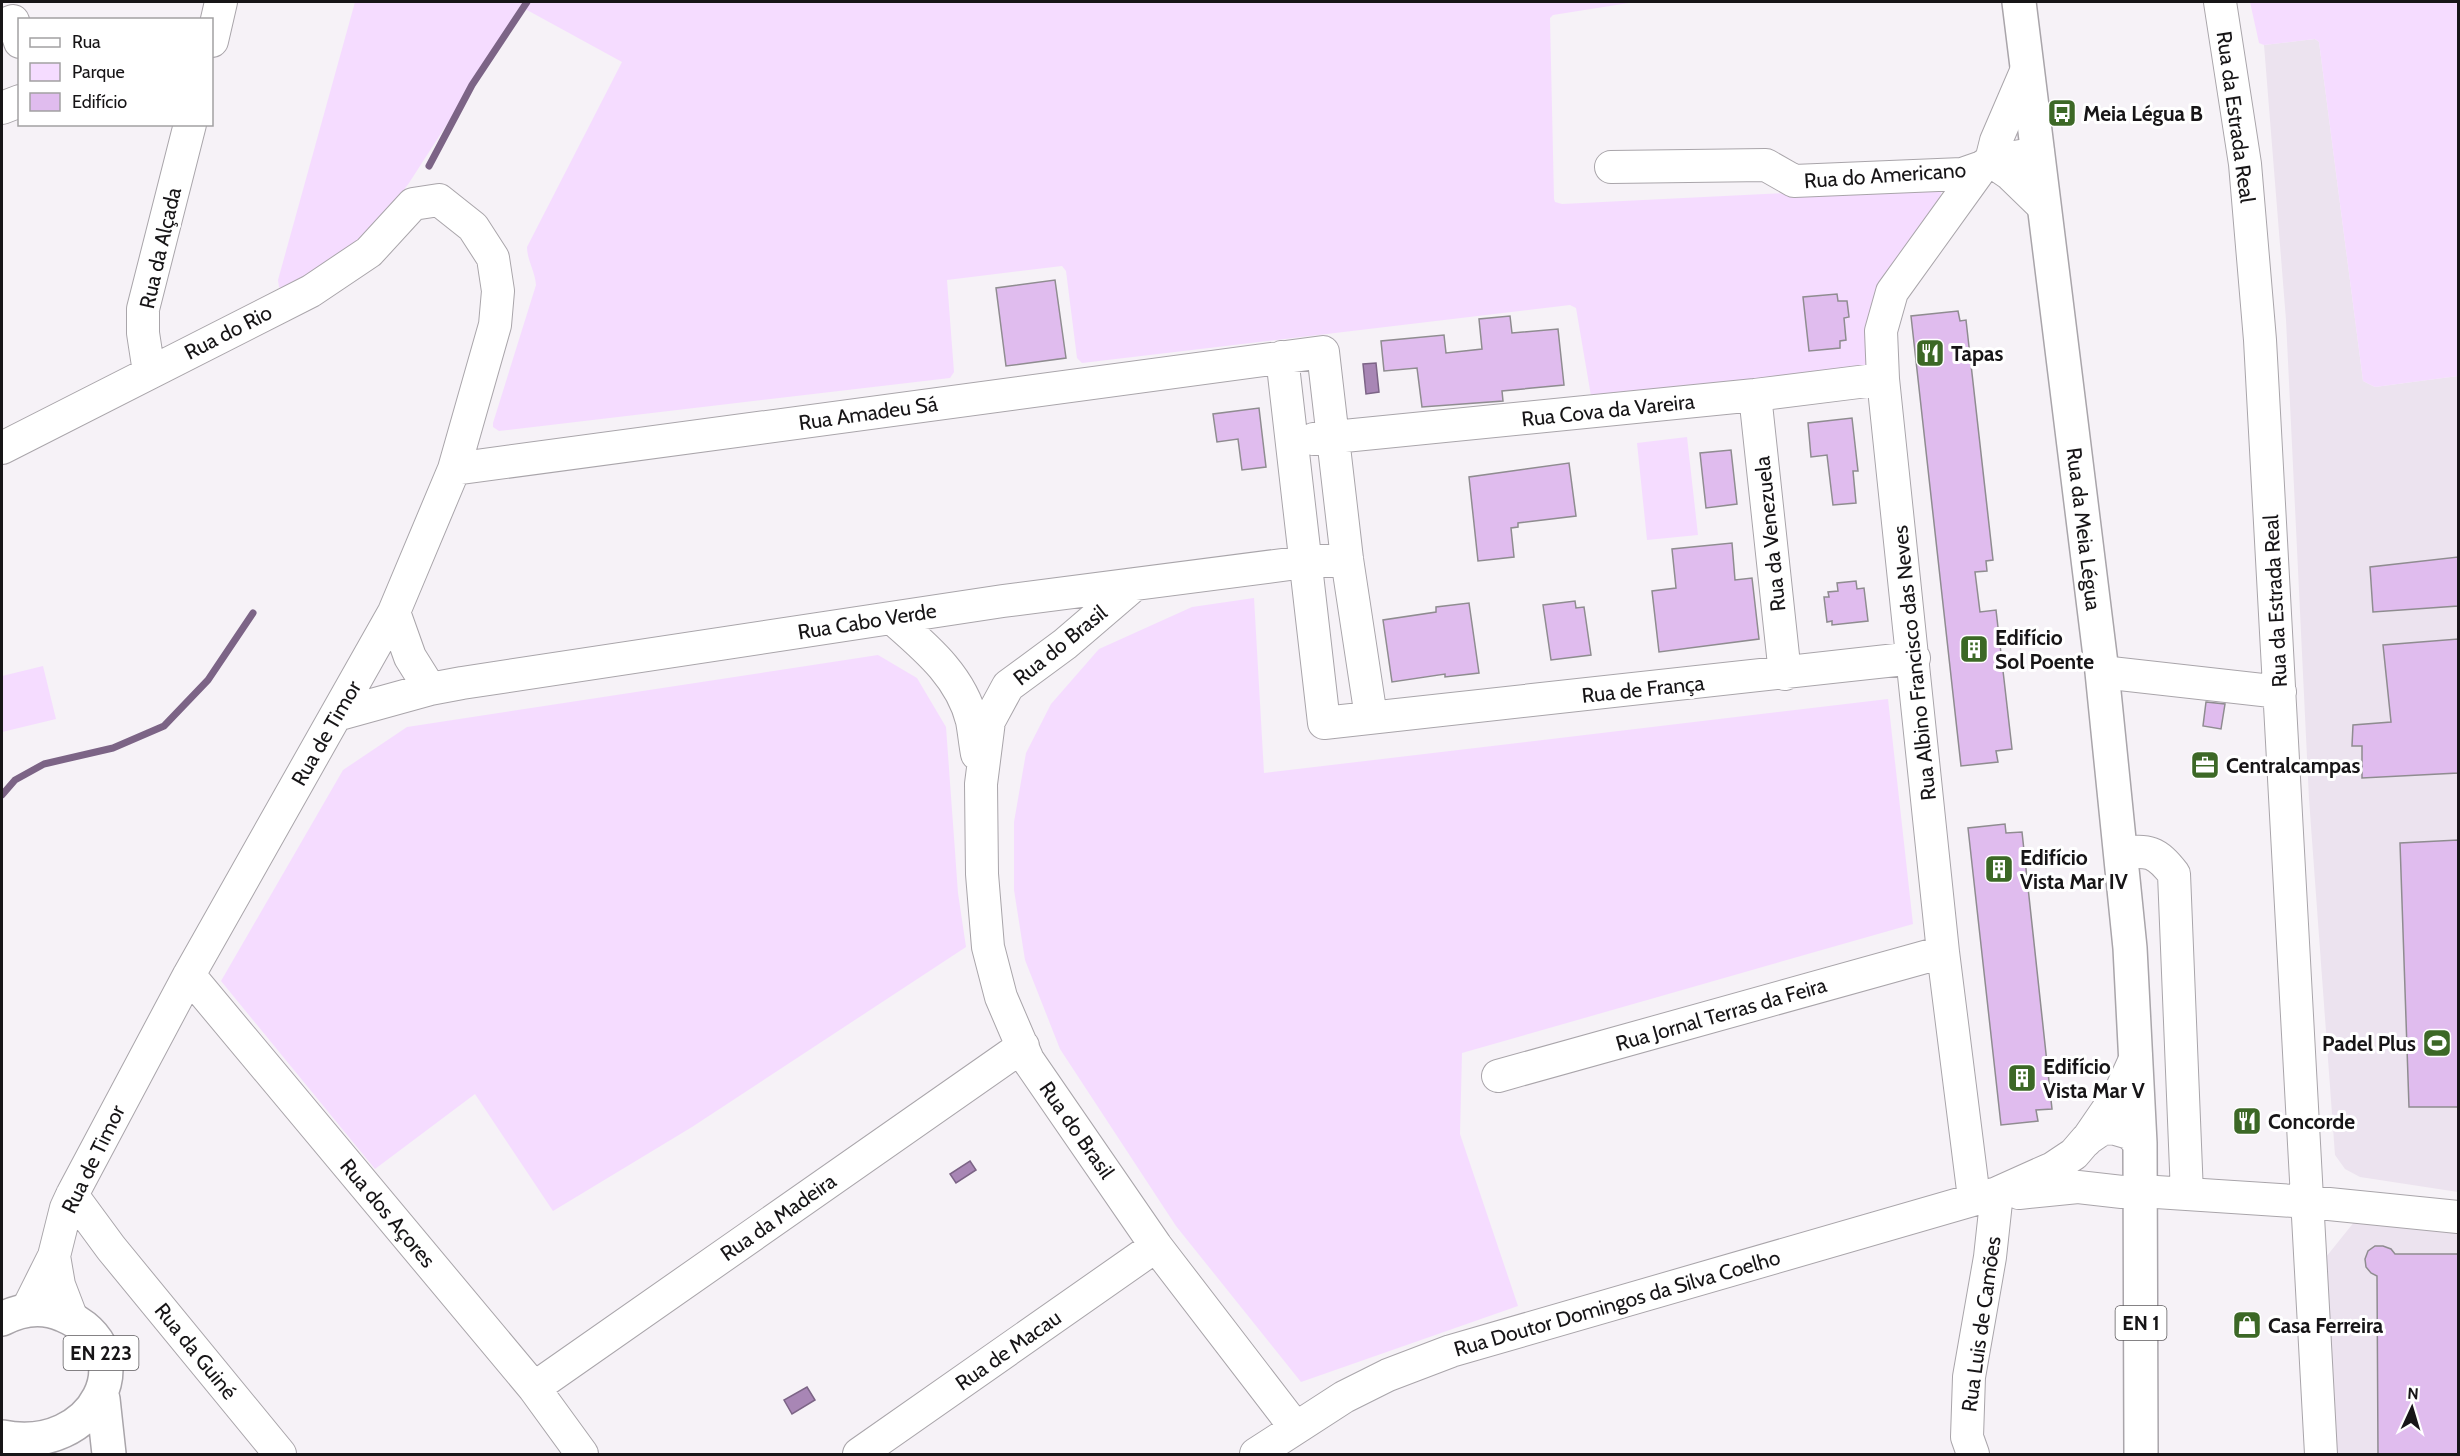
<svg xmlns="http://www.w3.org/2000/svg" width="2460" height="1456" font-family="Cabin,sans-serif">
	<rect width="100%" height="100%" fill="#f6f2f7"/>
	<path fill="#ece3ef" d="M2315,39L2319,42L2363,381L2375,387L2458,376V1192L2360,1177L2345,1169L2335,1155L2309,799L2286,320L2264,45Z
		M2359,1216L2458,1231V1454H2336L2326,1257Z"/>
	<path fill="#f5dcff" d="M355,2H1635L1553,15L1550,18L1554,199L1555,202L1562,204L1930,186L1941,190V194L1866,369L1591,396L1576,308L1570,305L1082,363L1077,358L1066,271L1062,266L947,280L954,372L950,378L499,431L493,427V423L536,285C535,271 527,260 527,247L622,62L527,10L520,11L409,183L388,211L354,246L331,263L281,289L279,287L278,280Z
		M2250,2H2458V376L2375,387L2363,381L2319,42L2315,39L2264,45L2259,43Z
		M1687,437L1698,535L1647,540L1637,443Z
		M1254,598L1264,773L1888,699L1913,924L1462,1053L1460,1134L1518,1306L1301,1382L1176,1226L1060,1049L1025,960L1014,890V822L1026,753L1051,704L1099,649L1192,607Z
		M878,655L917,678L946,727L958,893L966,947L692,1127L553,1211L475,1094L375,1169L221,981L343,770L407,727Z
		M43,666L56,719L2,732V676Z"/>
	<path fill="#a886b5" stroke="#7c6486" stroke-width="1.5" d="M1376,363L1379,392L1366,394L1363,364Z
		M970,1161L976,1170L956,1183L950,1174Z
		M807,1387L815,1400L792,1414L784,1400Z"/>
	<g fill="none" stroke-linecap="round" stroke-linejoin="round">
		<path stroke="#7c6486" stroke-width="7" d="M429,166L472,85L527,2
			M2,795L15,780L44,764L113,748L164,726L208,680L253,613"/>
	</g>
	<path fill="#e0bcee" stroke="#8f8c90" stroke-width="1.5" d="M1055,280L1066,358L1006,366L996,288Z
		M1837,294L1838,301H1847L1849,317L1844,318L1846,340L1840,341V348L1809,351L1803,297Z
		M1958,311L1960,321L1966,320L1993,560L1986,561L1987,571L1975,572L1980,612L1996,610L2012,749L1996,751L1998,762L1961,766L1911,316Z
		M1510,316L1512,333L1558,329L1564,385L1502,391L1503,401L1422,407L1417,368L1384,371L1381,341L1444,335L1446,353L1482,349L1479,319Z
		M1259,408L1266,467L1242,470L1238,439L1217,442L1213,414Z
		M1852,418L1858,471H1853L1856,503L1833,505L1827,455L1811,457L1808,423Z
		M1731,450L1737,504L1706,508L1700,453Z
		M1569,463L1576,516L1518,523V527L1511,528L1514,557L1478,561L1469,477Z
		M1732,543L1735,580L1752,578L1759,639L1659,652L1652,591L1676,588L1672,549Z
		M2458,557V606L2373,612L2370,567Z
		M1856,581L1857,589L1864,588L1868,621L1832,625V621L1827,622L1824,597H1829L1828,592L1838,591L1837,583Z
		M1575,601L1576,608L1584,607L1591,655L1551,660L1543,605Z
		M1469,603L1479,673L1445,677V674L1392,682L1383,620L1436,612V607Z
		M2458,639V773L2362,778V746H2352L2353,725L2391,722L2383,645Z
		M2206,702L2225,704L2221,729L2203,726Z
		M2005,824L2006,833L2022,832L2052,1109L2036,1110L2038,1121L2001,1125L1968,828Z
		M2458,840V1107H2409L2400,843Z
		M2375,1246H2383L2391,1249L2395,1254H2458V1455H2378L2377,1276L2371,1273L2366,1267L2365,1259L2368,1251Z"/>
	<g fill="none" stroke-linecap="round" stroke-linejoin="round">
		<g stroke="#a9a5aa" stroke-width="34">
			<path id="minor" d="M2220,2L2245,164L2260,340L2321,1454
				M2,25L13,21L20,42
				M212,41L221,2
				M2,108L20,101
				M1991,161L1996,141L2027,69
				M1991,161L2010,174L2044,207
				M1611,167L1766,165L1794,181L1962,174L1982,167
				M1282,357L1324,723L1914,658
				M149,372L143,333V309L190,124
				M1755,395L1785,674
				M1314,439L1755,395L1883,379
				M2,448L311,291L369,252L413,204L439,200L473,227L493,258L498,291L495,325L454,469L394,612L189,975L72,1195L66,1208L54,1256L27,1310
				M454,469L1323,352L1347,559L1371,717
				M1135,584L1065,644L1008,686L989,721L981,784L982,874L988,947L1001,997L1028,1060L1156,1246L1295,1427
				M394,612L410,657L430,689
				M892,618C925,647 961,676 972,721C974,732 975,743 977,754
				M2102,672L2280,692
				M336,715L430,689L462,683L1003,601L1305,562L1347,559
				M2121,853C2149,850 2156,851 2174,874L2187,1194
				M189,975L534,1388L582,1454
				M1498,1076L1943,952
				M2086,1141L2121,1090L2136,1057
				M2019,1193L2078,1187L2122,1192L2141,1191L2309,1202L2458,1217
				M72,1195L111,1248L280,1454
				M1974,1198L1943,952L1883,379L1881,331L1892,292L1982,167L1991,161L2038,153
				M54,1256L59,1285L72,1319
				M534,1388L1023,1046
				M859,1454L1156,1246
				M1256,1454L1344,1397L1388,1375L1451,1351L1997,1193L2053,1168L2074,1154L2086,1140L2102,1129L2112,1128L2129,1133L2140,1143
				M1973,1454L1967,1437L1969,1377L1990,1257L1997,1193"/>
		</g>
		<g stroke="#a9a5aa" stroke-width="36">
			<path id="major" d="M2019,2L2102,672L2130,948L2140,1143L2141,1454
				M2,1319C21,1309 43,1306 63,1315C148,1351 95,1456 2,1437
				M103,1399L109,1454"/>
		</g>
		<use href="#minor" stroke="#fff" stroke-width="32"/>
		<use href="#major" stroke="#fff" stroke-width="33"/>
	</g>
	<defs>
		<g id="bus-square" transform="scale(1.5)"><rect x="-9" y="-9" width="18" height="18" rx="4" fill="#3c6826" stroke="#fff"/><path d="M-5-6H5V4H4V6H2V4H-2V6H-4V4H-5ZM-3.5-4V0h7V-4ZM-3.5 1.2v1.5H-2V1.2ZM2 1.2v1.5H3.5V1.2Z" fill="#fff"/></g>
		<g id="restaurant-square" transform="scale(1.5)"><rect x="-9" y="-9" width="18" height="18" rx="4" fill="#3c6826" stroke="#fff"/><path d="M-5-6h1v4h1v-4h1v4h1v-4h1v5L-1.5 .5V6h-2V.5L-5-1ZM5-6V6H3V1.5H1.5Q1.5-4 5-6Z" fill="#fff"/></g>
		<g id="building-square" transform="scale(1.5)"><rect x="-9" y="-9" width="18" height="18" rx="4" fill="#3c6826" stroke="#fff"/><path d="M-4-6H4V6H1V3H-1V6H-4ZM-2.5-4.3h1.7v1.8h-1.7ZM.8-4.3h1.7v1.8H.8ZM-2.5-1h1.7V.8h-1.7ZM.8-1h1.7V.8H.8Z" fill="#fff"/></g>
		<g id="office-square" transform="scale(1.5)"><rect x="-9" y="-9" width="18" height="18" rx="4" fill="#3c6826" stroke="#fff"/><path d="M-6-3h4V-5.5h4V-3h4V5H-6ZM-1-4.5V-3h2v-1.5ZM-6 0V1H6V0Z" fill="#fff"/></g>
		<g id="stadium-square" transform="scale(1.5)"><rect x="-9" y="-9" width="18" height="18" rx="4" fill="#3c6826" stroke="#fff"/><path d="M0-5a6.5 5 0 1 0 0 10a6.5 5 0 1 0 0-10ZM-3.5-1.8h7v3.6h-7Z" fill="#fff"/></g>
		<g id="shop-square" transform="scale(1.5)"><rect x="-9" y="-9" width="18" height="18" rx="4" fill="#3c6826" stroke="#fff"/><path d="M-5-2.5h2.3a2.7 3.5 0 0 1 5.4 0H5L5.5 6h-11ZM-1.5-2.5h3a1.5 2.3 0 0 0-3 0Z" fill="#fff"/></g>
	</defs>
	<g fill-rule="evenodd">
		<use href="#bus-square" x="2062" y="113"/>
		<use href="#restaurant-square" x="1930" y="353"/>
		<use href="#building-square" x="1974" y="649"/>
		<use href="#office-square" x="2205" y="765"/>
		<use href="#building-square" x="1999" y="869"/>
		<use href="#stadium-square" x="2437" y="1043"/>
		<use href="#building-square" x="2022" y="1078"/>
		<use href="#restaurant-square" x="2247" y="1121"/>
		<use href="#shop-square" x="2247" y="1325"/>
	</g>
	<g text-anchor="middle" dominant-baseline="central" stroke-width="6" stroke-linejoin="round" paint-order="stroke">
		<g fill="#fff" stroke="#5d5b5d" stroke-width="1.5">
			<rect x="2115.5" y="1306" width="51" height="34" rx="4.5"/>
			<rect x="63.5" y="1336" width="75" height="34" rx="4.5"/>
		</g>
		<g font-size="20" font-weight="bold" fill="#171517">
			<text x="2141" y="1323">EN 1</text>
			<text x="101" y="1353">EN 223</text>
		</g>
		<g font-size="21" font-weight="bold" fill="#171517" stroke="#fff" text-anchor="start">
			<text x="2083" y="113">Meia Légua B</text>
			<text x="1951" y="353">Tapas</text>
			<text x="1995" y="637">Edifício<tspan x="1995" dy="24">Sol Poente</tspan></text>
			<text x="2226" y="765">Centralcampas</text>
			<text x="2020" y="857">Edifício<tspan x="2020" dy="24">Vista Mar IV</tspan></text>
			<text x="2416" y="1043" text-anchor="end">Padel Plus</text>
			<text x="2043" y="1066">Edifício<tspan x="2043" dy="24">Vista Mar V</tspan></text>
			<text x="2268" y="1121">Concorde</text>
			<text x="2268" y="1325">Casa Ferreira</text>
		</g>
		<g font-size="21" fill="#171517" stroke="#fff">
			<text transform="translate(2236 117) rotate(82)">Rua da Estrada Real</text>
			<text transform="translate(1885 175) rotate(-4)">Rua do Americano</text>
			<text transform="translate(160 248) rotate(-77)">Rua da Alçada</text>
			<text transform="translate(228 332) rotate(-27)">Rua do Rio</text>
			<text transform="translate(1608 410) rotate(-6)">Rua Cova da Vareira</text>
			<text transform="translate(868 413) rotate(-8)">Rua Amadeu Sá</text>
			<text transform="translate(2084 529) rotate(83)">Rua da Meia Légua</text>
			<text transform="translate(1770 534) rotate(-96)">Rua da Venezuela</text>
			<text transform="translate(2275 601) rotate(-93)">Rua da Estrada Real</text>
			<text transform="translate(867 621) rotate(-9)">Rua Cabo Verde</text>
			<text transform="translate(1060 645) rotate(-39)">Rua do Brasil</text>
			<text transform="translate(1914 663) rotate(-96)">Rua Albino Francisco das Neves</text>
			<text transform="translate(1643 689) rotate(-6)">Rua de França</text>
			<text transform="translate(326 733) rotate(-60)">Rua de Timor</text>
			<text transform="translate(1721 1014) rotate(-16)">Rua Jornal Terras da Feira</text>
			<text transform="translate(1077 1130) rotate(55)">Rua do Brasil</text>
			<text transform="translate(93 1159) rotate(-64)">Rua de Timor</text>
			<text transform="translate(388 1213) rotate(50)">Rua dos Açores</text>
			<text transform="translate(778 1217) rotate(-35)">Rua da Madeira</text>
			<text transform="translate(1617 1303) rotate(-16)">Rua Doutor Domingos da Silva Coelho</text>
			<text transform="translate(1981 1324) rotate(-82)">Rua Luis de Camões</text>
			<text transform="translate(1008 1350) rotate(-35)">Rua de Macau</text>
			<text transform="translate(196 1351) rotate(51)">Rua da Guiné</text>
		</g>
	</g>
	<rect width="2460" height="1456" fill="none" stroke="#171517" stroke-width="6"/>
	<rect x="18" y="18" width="195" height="108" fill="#ffffff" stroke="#a2a1a2" stroke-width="1.5"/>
	<rect x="30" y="38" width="30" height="9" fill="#ffffff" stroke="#a2a1a2" stroke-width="1.5"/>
	<text x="72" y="48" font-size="18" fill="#171517">Rua</text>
	<rect x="30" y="63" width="30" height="18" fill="#f5dcff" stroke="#a2a1a2" stroke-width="1.5"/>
	<text x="72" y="78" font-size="18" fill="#171517">Parque</text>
	<rect x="30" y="93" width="30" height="18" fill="#e0bcee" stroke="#a2a1a2" stroke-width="1.5"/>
	<text x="72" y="108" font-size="18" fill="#171517">Edifício</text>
	<g transform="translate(2412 1408) rotate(4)" stroke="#ffffff" stroke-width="4.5" paint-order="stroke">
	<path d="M0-4.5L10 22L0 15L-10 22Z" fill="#171517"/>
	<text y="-9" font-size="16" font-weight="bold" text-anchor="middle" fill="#171517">N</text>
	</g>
</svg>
